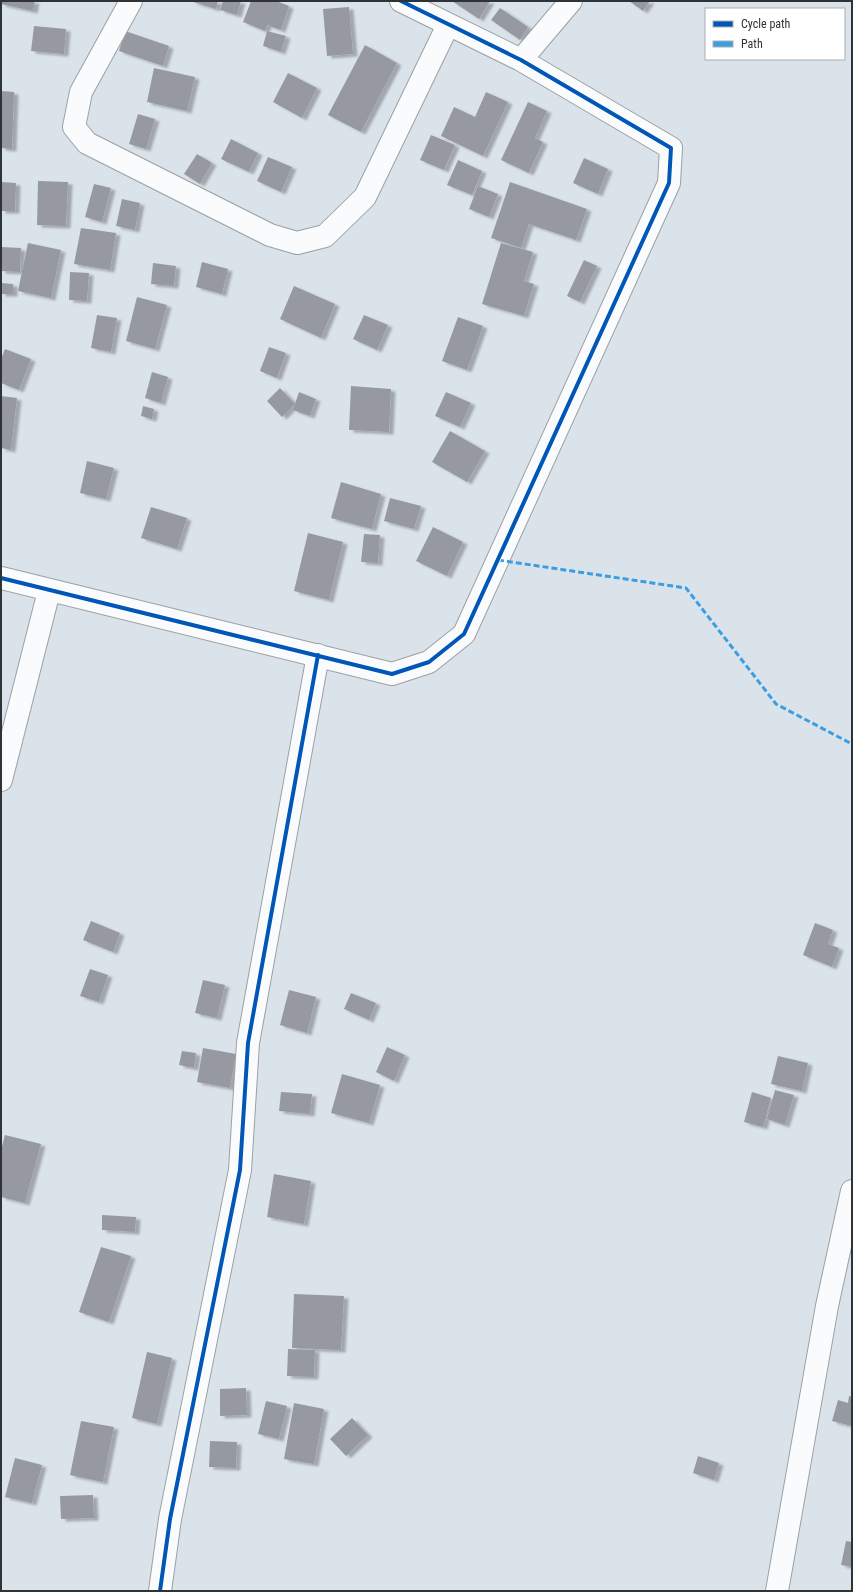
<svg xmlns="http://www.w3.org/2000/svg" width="853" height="1592" font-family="'Roboto Condensed',sans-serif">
	<defs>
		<filter id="shadow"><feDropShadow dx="4.5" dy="2.5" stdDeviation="1" flood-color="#0004"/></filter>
	</defs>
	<rect width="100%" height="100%" fill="#dbe3ea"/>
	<path fill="#969aa0" filter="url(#shadow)" d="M1,1H35L33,11L1,4Z
		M190,1H218L216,9Z
		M223,1H241L237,15L220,10Z
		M251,1H276L289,6L281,30L267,25L265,31L243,22Z
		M452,1H490L479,19Z
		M629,1H650L643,11Z
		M349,7L353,54L327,56L323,9Z
		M500,8L528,27L520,40L491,20Z
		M34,26L66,29L64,54L31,51Z
		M125,31L169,46L163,66L119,51Z
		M267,31L286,36L281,52L263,46Z
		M365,45L397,63L361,132L328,115Z
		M154,68L195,77L187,111L147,102Z
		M288,73L317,88L302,118L273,102Z
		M1,91L14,92L12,149L1,148Z
		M486,92L508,102L483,156L441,136L454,107L475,117Z
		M528,102L547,111L535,138L543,142L529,173L501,160Z
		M138,114L155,119L146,149L129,144Z
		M431,135L455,145L444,170L420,160Z
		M231,139L258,153L249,172L221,159Z
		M197,154L212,163L200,184L184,174Z
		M268,157L292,167L281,192L257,181Z
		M584,158L608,169L598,194L573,183Z
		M458,160L482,171L472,195L447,185Z
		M38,181L68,182L66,226L37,225Z
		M1,182L16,183L15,211H1Z
		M510,182L587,209L576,240L529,224L521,248L491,238Z
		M94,184L111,188L102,222L85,217Z
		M478,186L498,194L489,217L469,209Z
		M122,199L140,203L135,230L116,226Z
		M81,228L116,233L110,270L74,264Z
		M28,243L61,250L51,298L18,291Z
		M501,243L533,252L524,281L534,284L524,316L482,304Z
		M1,247L21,248L20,272L1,271Z
		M584,260L597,266L580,302L567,296Z
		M202,262L228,269L222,294L196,287Z
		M153,263L176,266L174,286L151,284Z
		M70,272L89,273L87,301L69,300Z
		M1,283L13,284V294H1Z
		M294,286L335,304L321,338L280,319Z
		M137,297L167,305L155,349L126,341Z
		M97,315L117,318L111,352L91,348Z
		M364,315L388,325L377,350L353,339Z
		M458,317L483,326L467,370L442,361Z
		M269,347L286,353L277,378L260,371Z
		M5,349L31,359L19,390L1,383V359Z
		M152,372L168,377L161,403L145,398Z
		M351,386L391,389L389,432L349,430Z
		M280,388L295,404L299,392L316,399L310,416L293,410L295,404L282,417L267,401Z
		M446,392L471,403L460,427L435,416Z
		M1,396L17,398L11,450L1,448Z
		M143,406L154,409L152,419L141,416Z
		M450,431L485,451L467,482L432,462Z
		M87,461L114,468L106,499L80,493Z
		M341,482L381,494L372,529L331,518Z
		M390,498L421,506L414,529L384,521Z
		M151,507L187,518L177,549L141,538Z
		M433,527L463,542L447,576L416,561Z
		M308,533L343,542L329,600L294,591Z
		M364,534L380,535L378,563L361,562Z
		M91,921L120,933L113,952L83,940Z
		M815,923L833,930L828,944L839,948L832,967L803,955Z
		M90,969L108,975L99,1002L80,996Z
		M203,980L225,985L217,1018L195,1013Z
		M289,990L316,997L307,1033L280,1025Z
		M351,993L376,1003L369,1020L344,1009Z
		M387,1047L405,1055L394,1081L376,1072Z
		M203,1048L236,1054L230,1088L197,1082Z
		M182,1051L196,1053L194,1068L179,1065Z
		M778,1056L808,1063L802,1091L771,1084Z
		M342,1074L380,1085L369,1123L331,1113Z
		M775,1090L794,1095L785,1125L767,1119Z
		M281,1092L312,1094L310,1114L279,1111Z
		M752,1092L771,1098L763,1127L744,1122Z
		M5,1135L41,1144L25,1203L1,1197V1150Z
		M274,1174L311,1181L304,1224L267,1217Z
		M102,1215L136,1217L135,1232L102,1230Z
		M101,1247L131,1256L109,1322L79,1312Z
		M294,1294L344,1296L341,1350L292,1348Z
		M288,1349L315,1350L314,1377L287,1376Z
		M147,1352L172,1358L157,1424L132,1418Z
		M246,1388L247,1415L220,1416V1389Z
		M849,1396L852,1397V1426L832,1421L838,1400L848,1403Z
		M266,1401L287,1406L279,1439L258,1434Z
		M294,1403L324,1409L314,1464L284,1459Z
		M352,1418L368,1435L346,1456L330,1439Z
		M81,1421L114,1427L103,1482L70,1475Z
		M210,1441L237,1442L236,1468L209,1467Z
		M698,1456L719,1463L714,1480L693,1473Z
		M15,1458L42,1465L32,1503L5,1497Z
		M93,1495L94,1518L61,1519L60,1496Z
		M846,1541L852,1542V1567L841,1565Z"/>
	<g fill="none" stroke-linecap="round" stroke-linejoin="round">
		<g stroke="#9aa0a5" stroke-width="24">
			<path id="minor" d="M131,1L81,92L74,127L87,143L270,235L297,243L325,236L365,197L448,25
				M521,60L571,1
				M1,578L392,674L429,662L464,634L669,183L671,148L521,60L401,1
				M1,780L49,591
				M160,1591L170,1519L240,1170L248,1043L318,655
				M777,1591L827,1306L852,1191"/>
		</g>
		<use href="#minor" stroke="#fafbfc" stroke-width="22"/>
		<path stroke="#3d9de2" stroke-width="3" stroke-dasharray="6 3" stroke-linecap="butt" d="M498,560L686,588L776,704L852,744"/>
		<g stroke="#fff" stroke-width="6">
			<path id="cycleway" d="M1,578L392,674L429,662L464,634L669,183L671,148L521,60L401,1
				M160,1591L170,1519L240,1170L248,1043L318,655"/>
		</g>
		<use href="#cycleway" stroke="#0057b8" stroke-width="4"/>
	</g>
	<rect width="853" height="1592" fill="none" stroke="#2e3338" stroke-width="4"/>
	<rect x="705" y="8" width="140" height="52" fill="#ffffff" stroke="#abadaf"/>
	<rect x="713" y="21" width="20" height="6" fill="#0057b8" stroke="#abadaf"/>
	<text x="741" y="28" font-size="12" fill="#2e3338">Cycle path</text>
	<rect x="713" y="41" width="20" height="6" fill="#3d9de2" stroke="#abadaf"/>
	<text x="741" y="48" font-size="12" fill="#2e3338">Path</text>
</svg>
